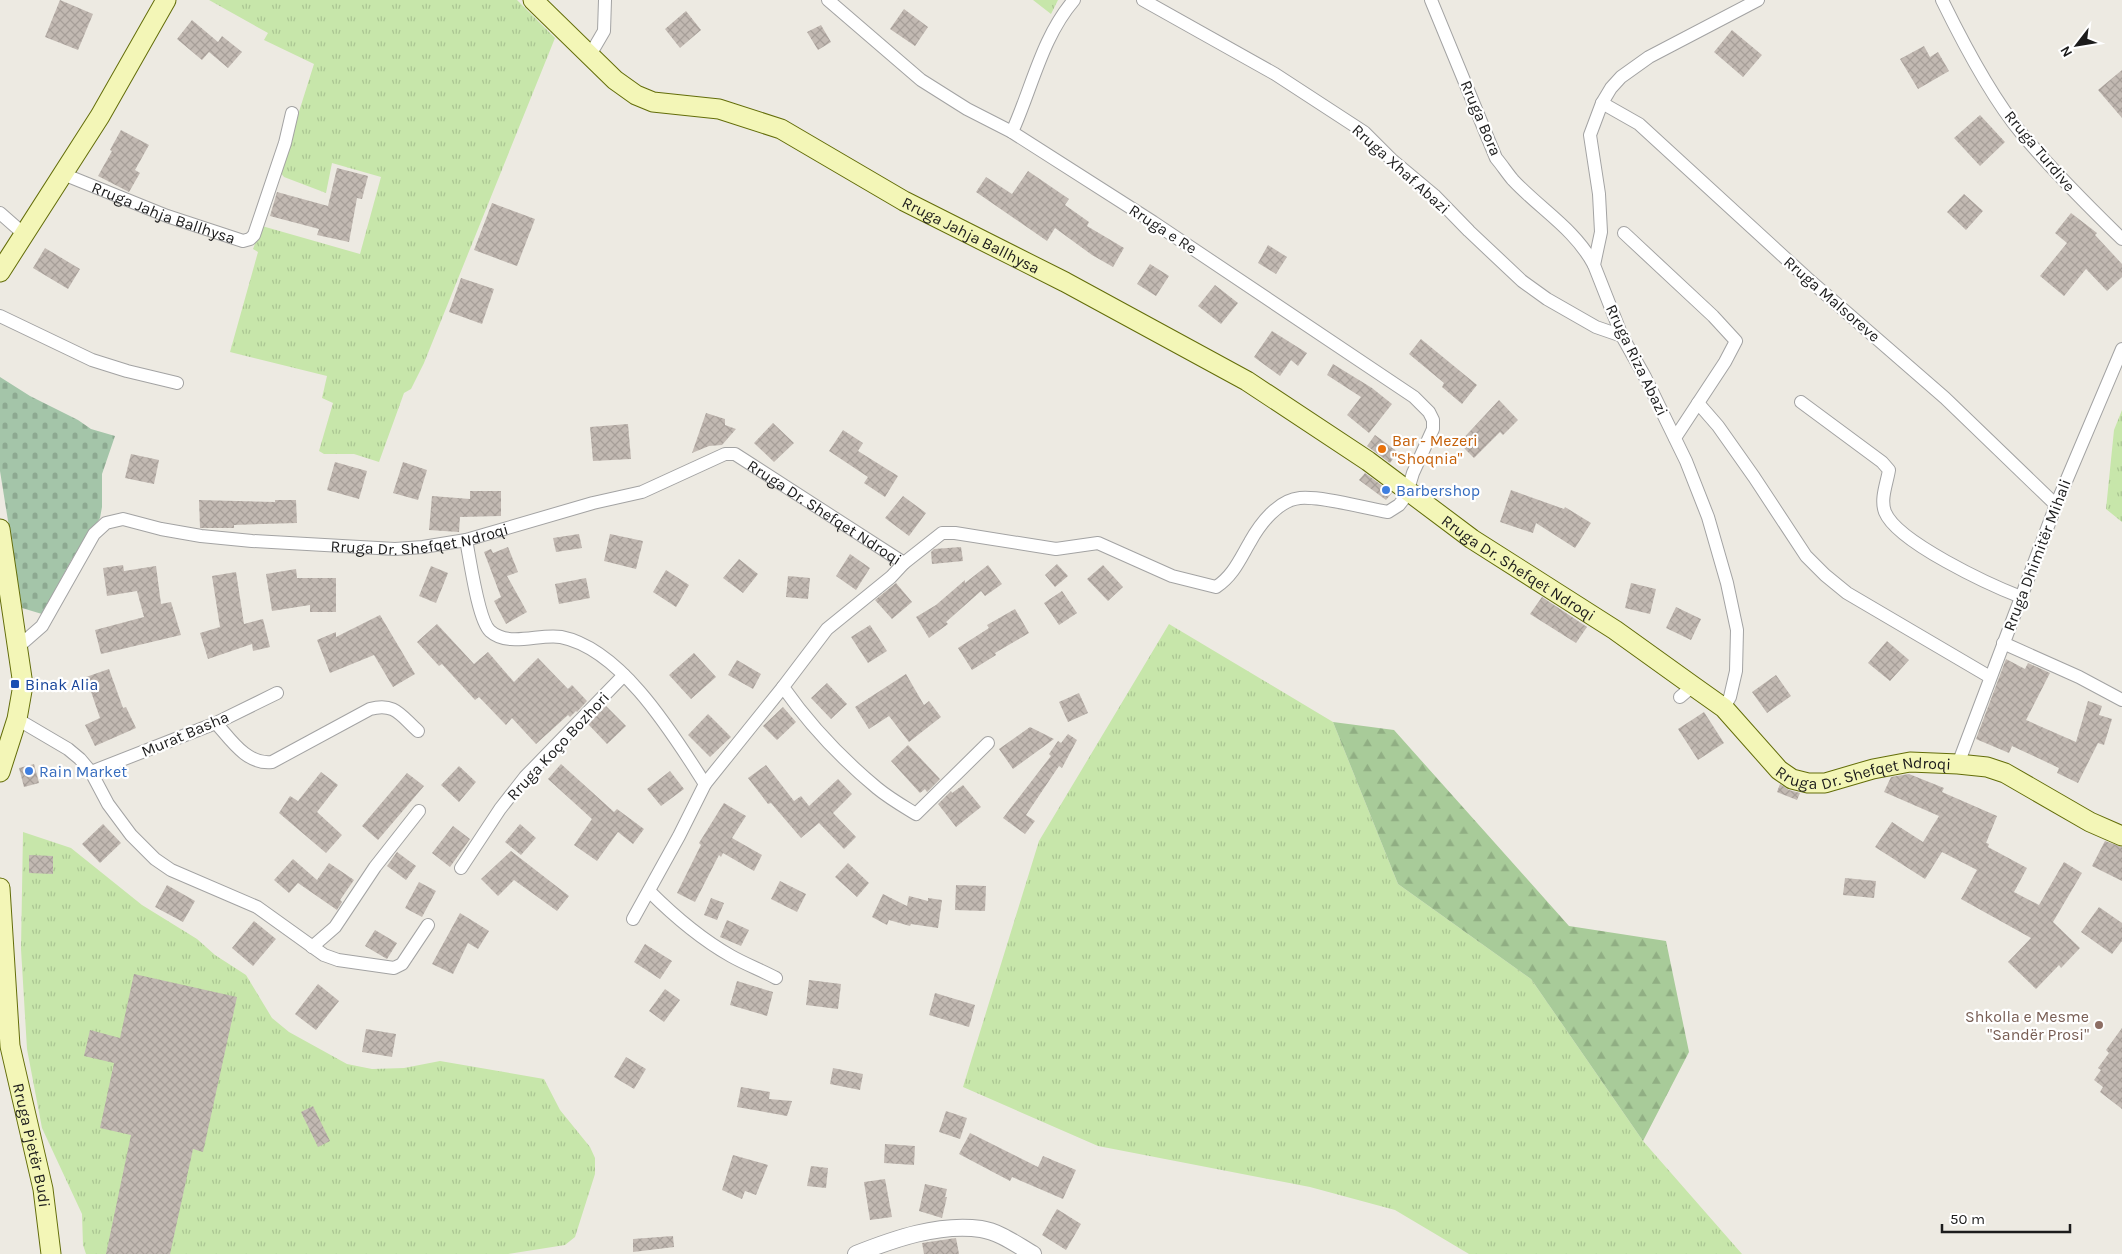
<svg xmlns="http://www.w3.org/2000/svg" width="2122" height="1254" font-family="Karla,sans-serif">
	<defs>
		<pattern id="grass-tufts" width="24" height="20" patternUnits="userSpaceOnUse" patternTransform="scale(1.25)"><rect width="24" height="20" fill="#c7e6aa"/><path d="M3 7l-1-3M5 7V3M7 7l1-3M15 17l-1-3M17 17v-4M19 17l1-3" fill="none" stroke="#aac592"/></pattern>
		<pattern id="forest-firs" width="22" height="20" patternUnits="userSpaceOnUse" patternTransform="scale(1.25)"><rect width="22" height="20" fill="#a8cb99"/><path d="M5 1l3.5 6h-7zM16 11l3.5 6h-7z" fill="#90ae83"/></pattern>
		<pattern id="cemetery-stones" width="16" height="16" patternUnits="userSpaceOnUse" patternTransform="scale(1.25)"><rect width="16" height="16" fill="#a4c5a9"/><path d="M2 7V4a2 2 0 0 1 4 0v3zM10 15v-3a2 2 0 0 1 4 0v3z" fill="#8da991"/></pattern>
		<pattern id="building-cross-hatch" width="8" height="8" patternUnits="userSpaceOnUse" patternTransform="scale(1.25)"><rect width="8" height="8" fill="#c2b9b2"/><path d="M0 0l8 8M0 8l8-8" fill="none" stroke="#a69e98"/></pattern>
	</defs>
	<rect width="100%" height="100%" fill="#edeae2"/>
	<path fill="url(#grass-tufts)" d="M209,0H517L555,38L424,363L411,389L404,393L379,462L354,454H324L319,451L333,403L322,398L327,376L230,352L258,252L253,249L262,226L360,254L381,177L332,163L326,193L284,177L280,172L314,64L264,40L268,33Z
		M1033,0H1058L1051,14Z
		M2122,410V522L2106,509L2114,430Z
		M1169,624L1333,722L1398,884L1531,979L1643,1141L1742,1254H1469L1395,1210L1310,1187L1098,1146L963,1087L1039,841Z
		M23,832L71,848L142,905L197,939L215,955L246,975L272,1018L289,1032L347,1064L372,1069L404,1068L440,1061L544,1079L560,1110L590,1147L595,1158V1174L575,1237L565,1245L508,1254H86L83,1245L82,1214L42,1128L27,1049L21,949Z"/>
	<path fill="url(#forest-firs)" d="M1333,722L1394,730L1569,926L1666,941L1689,1052L1643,1141L1531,979L1398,884Z"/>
	<path fill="url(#cemetery-stones)" d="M0,377L30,396L78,420L91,429L115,436L102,474V507L100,518L72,559L42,614L22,608L0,471Z"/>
	<path fill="url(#building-cross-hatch)" d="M60,0L93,14L78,50L45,37Z
		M904,9L928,27L915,46L890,29Z
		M686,11L701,30L680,48L665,29Z
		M192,20L218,42L222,36L242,52L228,68L209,52L202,60L177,39Z
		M821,25L831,42L818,50L807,32Z
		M1732,30L1762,55L1743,77L1714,52Z
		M1924,46L1930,57L1938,52L1949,71L1918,89L1900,59Z
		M2122,70V118L2098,90Z
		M1980,115L2005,142L1980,166L1954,138Z
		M121,130L149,145L135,170L140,173L129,192L98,176L112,151L110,150Z
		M337,168L368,176L362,199L357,198L349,242L317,235L319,229L270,216L277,192L328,206Z
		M1028,171L1069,199L1065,205L1089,222L1087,226L1124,248L1113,267L1092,255L1055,228L1047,241L976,192L986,177L1012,194Z
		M1964,194L1983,211L1966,230L1947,212Z
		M492,203L535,219L517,266L474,250Z
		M2071,213L2097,233L2095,235L2122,264V277L2107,291L2086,269L2064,296L2040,276L2067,243L2055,233Z
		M1268,245L1287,257L1276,274L1258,263Z
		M45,248L80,269L68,289L33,268Z
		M1150,264L1169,276L1156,296L1137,284Z
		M461,278L494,289L482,324L449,312Z
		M1215,285L1238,303L1221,324L1198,306Z
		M1272,331L1307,353L1298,366L1291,360L1280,376L1254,357Z
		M1421,339L1477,385L1462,404L1442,387L1444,383L1409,354Z
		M1333,364L1372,388L1392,404L1369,433L1347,415L1361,397L1327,375Z
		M1499,400L1518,420L1503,435L1500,432L1474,458L1459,443Z
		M706,413L725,419V425L736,429L722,445L709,446L692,453Z
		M773,423L794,443L774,462L754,443Z
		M628,424L631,459L593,461L590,427Z
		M843,430L863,443L858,451L898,476L885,497L864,483L868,477L829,451Z
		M1375,435L1398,452L1390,463L1367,446Z
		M131,454L159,460L154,484L125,478Z
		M335,462L367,471L359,499L327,490Z
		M403,462L427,470L418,500L393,493Z
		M1365,473L1392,493L1386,500L1359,480Z
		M1511,490L1564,509L1565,507L1591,523L1575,548L1536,523L1533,533L1500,522Z
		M470,491H501V516L460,517L459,532L429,530L432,496L470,499Z
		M903,496L926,513L909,536L885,518Z
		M199,500L275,502V500H296L297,523L234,525V528H200Z
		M579,534L582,548L556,552L553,538Z
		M610,534L643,541L636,569L604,561Z
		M508,547L518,572L507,576L527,612L506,624L494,601L501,597L484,552L491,549L493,553Z
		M961,547L963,561L932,564L931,552L934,549Z
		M850,554L870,568L856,590L836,576Z
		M739,559L758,574L743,593L723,578Z
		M1057,564L1068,576L1055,587L1045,575Z
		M123,565L124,571L156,566L161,604L171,602L181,635L101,654L95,630L144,617L137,591L107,596L103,568Z
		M988,565L1002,584L985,596L981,591L946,622L948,624L929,638L916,617L936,605L965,580V583Z
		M1103,565L1123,587L1108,601L1087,579Z
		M431,566L448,573L436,603L419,596Z
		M296,569L297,578H336V612H310V605L272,611L266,574Z
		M666,570L689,585L676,607L653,592Z
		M236,572L244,624L263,619L270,647L253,651L252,644L208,659L200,633L220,627L212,576Z
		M788,576L810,578L808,599L786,597Z
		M586,578L590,598L559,604L555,584Z
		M896,583L912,602L892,619L875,600Z
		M1631,583L1656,589L1650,614L1625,608Z
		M1062,591L1077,613L1059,625L1044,603Z
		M1542,597L1587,627L1576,643L1530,614Z
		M1676,607L1701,619L1691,640L1666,628Z
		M1015,609L1029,633L995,653L996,655L972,670L958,648L989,628L987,625Z
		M380,615L415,674L393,687L374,655L330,673L317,640L336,632V637Z
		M437,624L474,664L488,652L514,682L538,658L568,689L572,685L587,701L577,712L576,711L570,717L568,715L536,744L512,718L506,725L479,697L475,700L442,664L439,666L417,642Z
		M870,625L887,651L868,663L851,637Z
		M1887,641L1909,660L1890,681L1868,663Z
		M694,653L716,677L691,699L669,675Z
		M2006,659L2025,669L2028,663L2050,673L2026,720L2076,742L2088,701L2102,706L2099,715L2112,719L2104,745L2098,743L2078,783L2057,773L2059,768L2012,746L2009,753L1976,739Z
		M737,660L761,674L753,689L728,675Z
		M109,669L123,708L126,707L136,728L95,746L85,725L100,718L86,677Z
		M906,674L924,705L929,701L941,717L909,742L889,716L869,729L855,707Z
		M1776,675L1791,696L1767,713L1752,692Z
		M827,683L847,704L831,719L811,698Z
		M1079,693L1088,713L1068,722L1059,702Z
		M606,706L626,726L607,744L588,724Z
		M783,707L796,722L777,740L763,726Z
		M1704,712L1724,743L1698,760L1678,729Z
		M708,714L731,737L710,757L688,735Z
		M1030,727L1054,739L1013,769L999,749Z
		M1068,734L1077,740L1062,768L1059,766L1026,815L1035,821L1025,834L1003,818L1051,756L1049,754L1058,741L1061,743Z
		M908,745L940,779L927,792L925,789L920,793L891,761Z
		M34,764L39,783L24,787L19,768Z
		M561,764L614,812L617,809L644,829L633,844L618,832L597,861L574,845L592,819L548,779Z
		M766,765L794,801L801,796L809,806L838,779L852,794L833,813L856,837L844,849L819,823L801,838L771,803L768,804L748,778Z
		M459,766L476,782L459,802L441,785Z
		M670,771L684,789L661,806L647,789Z
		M321,772L338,785L317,812L342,835L326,853L279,813L290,796L298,801Z
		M407,773L424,786L378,840L362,826Z
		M1909,774L1944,788L1942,792L1997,816L1986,843L1989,844L1988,847L2027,868L2014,892L2039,905L2064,862L2082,873L2053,922L2080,948L2061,968L2059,965L2036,989L2008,962L2031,938L1961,899L1977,870L1942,852L1925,879L1875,847L1892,822L1923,842L1939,816L1884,792L1891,777Z
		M1780,784L1789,790L1800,793L1797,800L1777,792Z
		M963,785L981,807L956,827L938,804L951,791L952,793Z
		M724,803L746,816L732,838L762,855L754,871L723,853L721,857L719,855L695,902L677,893L701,845L699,843Z
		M103,824L121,843L100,863L82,844Z
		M520,824L536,838L521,855L505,842Z
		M453,826L470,839L450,867L432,853Z
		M2105,841L2122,847V881L2092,866Z
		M511,851L569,896L557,911L514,880L498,896L481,879Z
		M397,852L416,866L406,880L387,866Z
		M29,855L53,856V874L29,873Z
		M293,859L317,880L329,863L354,880L340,900L342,902L337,910L298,883L289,893L274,880Z
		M848,863L869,883L857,897L835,877Z
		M1845,878L1876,881L1874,898L1843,895Z
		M780,881L806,894L797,912L771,899Z
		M419,882L436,891L422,917L405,908Z
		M167,885L195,901L183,922L155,907Z
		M956,885L986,886L985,911L955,910Z
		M883,894L907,906L909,896L928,901V898L942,900L938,928L911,924L910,926L889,920L887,925L872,917Z
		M711,898L724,903L717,920L704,915Z
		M2099,907L2122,923V941L2112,954L2081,932Z
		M460,913L489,931L478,949L468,943L453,974L432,964Z
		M727,920L749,930L741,946L720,937Z
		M254,921L276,939L253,966L232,948Z
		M375,930L397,943L387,959L365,946Z
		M645,944L672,961L660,979L634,962Z
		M134,974L237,997L203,1152L193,1149L170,1254H106L131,1135L100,1128L114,1063L84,1056L90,1030L120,1038Z
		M809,980L841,984L838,1009L806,1005Z
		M737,981L773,992L767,1016L730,1005Z
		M318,984L339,1001L316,1030L295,1014Z
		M665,989L680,1000L664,1022L649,1011Z
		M935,993L975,1005L969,1027L929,1015Z
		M2122,1028V1109L2100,1092L2103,1087L2094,1080L2101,1070L2098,1068L2109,1053L2106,1050Z
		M366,1029L396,1034L392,1057L362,1052Z
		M626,1057L646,1069L634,1089L614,1077Z
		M833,1068L863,1074L860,1090L830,1084Z
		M741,1087L770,1092L769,1099L792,1101L787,1116L737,1107Z
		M313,1106L330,1141L318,1147L301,1112Z
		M946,1111L967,1118L960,1139L939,1132Z
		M970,1133L1038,1167L1043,1156L1076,1170L1063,1199L1012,1177L1010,1181L959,1154Z
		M885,1144L915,1146L914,1165L884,1163Z
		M733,1155L768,1165L756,1195L745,1191L742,1199L722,1190Z
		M811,1166L828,1168L826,1188L807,1186Z
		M885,1179L892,1217L870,1220L864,1182Z
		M925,1184L947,1189L945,1197H947L942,1218L919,1211Z
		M1057,1209L1081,1224L1066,1250L1042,1235Z
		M673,1236L674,1247L633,1252V1239Z
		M956,1238L959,1254H924L922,1243Z"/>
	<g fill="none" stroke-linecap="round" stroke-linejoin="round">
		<g stroke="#a3a3a3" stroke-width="14">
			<g id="minor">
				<path d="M1143,0L1275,74L1364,132L1391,159L1434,195L1469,231L1522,281L1547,299L1596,327L1622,336"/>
				<path d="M1431,0L1496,158C1502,165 1507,173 1513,180C1540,209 1575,229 1594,265"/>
				<path d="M1942,0C1963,43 1991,97 2022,134C2053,171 2088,206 2122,239"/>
				<path d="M590,55L604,31L605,0"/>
				<path d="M1602,103L1639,124L1807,278L1945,398L2056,505"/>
				<path d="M1012,132C1032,88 1042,37 1074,0"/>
				<path id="s1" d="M63,174L167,216L243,241L250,239L254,235L285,143L292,113"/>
				<path d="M0,213L25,235"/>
				<path d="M1624,233L1713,316L1736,341L1725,362L1675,438"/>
				<path d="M0,316L92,360L127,371L177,383"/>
				<path d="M1801,402L1882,462L1889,470C1887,483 1880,499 1885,512C1897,542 1990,585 2021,597"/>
				<path d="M1698,403L1718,426L1754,477L1806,556L1825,575L1847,593L1990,677"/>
				<path d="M466,540C470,559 478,620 490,631C509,648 540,633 561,637C622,649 674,736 705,784L679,836L633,919"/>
				<path d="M904,563L891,577L827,629L783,687C809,724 842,759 877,788C889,798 903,806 916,814L988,743"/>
				<path d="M2003,643L2079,677L2122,700"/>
				<path id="s2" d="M18,647L42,626L94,534L106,523L123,519L161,529L201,536L252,541L395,549L423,547L466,540L593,503L642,492L725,454H735L904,563L942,533H955L1056,549L1098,543L1172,576L1216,587C1233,576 1240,559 1250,542C1260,524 1278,500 1300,498C1322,496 1364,508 1388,512L1399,505L1406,496L1413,473L1433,429V420L1429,412L1414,397L1153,222L1012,132L967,109L921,80L828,0"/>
				<path d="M1680,697L1693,686"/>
				<path d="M1724,708L1730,697L1736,671L1737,630L1727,583L1708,517L1686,461L1645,377L1622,336L1594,265L1601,232L1599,194L1590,135L1602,103L1611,88L1621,77L1649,57L1758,0"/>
				<path d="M17,719L68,749L80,759L91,772L108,804L131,835L155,859L171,870L257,907L324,955L338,960L394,968L402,964L428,925"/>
				<path d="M216,723C231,740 247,765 272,762L370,709C395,702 401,716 418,731"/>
				<path d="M1958,764L2056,505L2122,349"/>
				<path d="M91,772L216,723L277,693"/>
				<path d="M705,784L783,687"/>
				<path d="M461,868L500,809L525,777L624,675"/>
				<path d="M649,891C673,915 701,939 731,956C745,964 761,970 776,978"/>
				<path d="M312,947L335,927L375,867L419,811"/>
			</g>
		</g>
		<g stroke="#a3a3a3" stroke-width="18">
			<path id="tertiary" d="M856,1254C894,1239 939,1223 981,1229C1000,1232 1017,1245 1033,1254"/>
		</g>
		<g stroke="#636d09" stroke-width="21">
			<g id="secondary">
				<path id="s3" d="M533,0L615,80L636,95L653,102L719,109L781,129L904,201L1065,282L1247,381L1368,461L1472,539L1615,630L1693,686L1724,708L1779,770L1792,779L1808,783H1825L1873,769L1910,762L1958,764L1987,767L2005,773L2090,822L2122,836"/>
				<path d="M0,272L100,116L166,0"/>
				<path d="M0,529L23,685L17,719L0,772"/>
				<path id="s4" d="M0,888L10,1046L43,1189L51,1254"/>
			</g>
		</g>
		<use href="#minor" stroke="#fff" stroke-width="12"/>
		<use href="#tertiary" stroke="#fff" stroke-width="16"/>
		<use href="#secondary" stroke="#f3f6b7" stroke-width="19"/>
	</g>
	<circle fill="#e8710a" stroke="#fff" stroke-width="2" cx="1382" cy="449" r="5"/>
	<g fill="#3f7fe0" stroke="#fff" stroke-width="2">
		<circle cx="1386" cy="490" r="5"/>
		<circle cx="29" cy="771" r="5"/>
	</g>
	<rect fill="#1a4fb4" stroke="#fff" stroke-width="2" x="10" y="679" width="10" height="10" rx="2.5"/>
	<circle fill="#8d6e63" stroke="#fff" stroke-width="2" cx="2099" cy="1025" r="5"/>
	<g text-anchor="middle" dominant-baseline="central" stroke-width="4.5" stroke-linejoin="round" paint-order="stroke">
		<g font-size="16" fill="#1c1c1c" stroke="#fff">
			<text transform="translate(1481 118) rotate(67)">Rruga Bora</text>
			<text transform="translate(2040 151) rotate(50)">Rruga Turdive</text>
			<text transform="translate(1401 169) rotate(42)">Rruga Xhaf Abazi</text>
			<text stroke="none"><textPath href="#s1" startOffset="108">Rruga Jahja Ballhysa</textPath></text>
			<text transform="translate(1163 229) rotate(33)">Rruga e Re</text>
			<text stroke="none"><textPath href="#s3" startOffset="508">Rruga Jahja Ballhysa</textPath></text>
			<text transform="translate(1832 299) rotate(41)">Rruga Malsoreve</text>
			<text transform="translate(1637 360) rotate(64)">Rruga Riza Abazi</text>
			<text stroke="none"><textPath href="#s2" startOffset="908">Rruga Dr. Shefqet Ndroqi</textPath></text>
			<text stroke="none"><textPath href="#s2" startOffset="471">Rruga Dr. Shefqet Ndroqi</textPath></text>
			<text transform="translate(2037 555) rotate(-69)">Rruga Dhimitër Mihali</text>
			<text stroke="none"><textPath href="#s3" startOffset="1150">Rruga Dr. Shefqet Ndroqi</textPath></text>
			<text transform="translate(185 734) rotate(-23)">Murat Basha</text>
			<text transform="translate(558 746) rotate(-47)">Rruga Koço Bozhori</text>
			<text stroke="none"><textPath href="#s3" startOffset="1570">Rruga Dr. Shefqet Ndroqi</textPath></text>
			<text stroke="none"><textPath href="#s4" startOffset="260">Rruga Pjetër Budi</textPath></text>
		</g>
		<g font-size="16" fill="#c56008" stroke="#fff" text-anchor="start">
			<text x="1392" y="440">Bar - Mezeri<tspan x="1392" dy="18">"Shoqnia"</tspan></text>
		</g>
		<g font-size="16" fill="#366cbe" stroke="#fff" text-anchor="start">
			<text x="1396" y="490">Barbershop</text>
			<text x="39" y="771">Rain Market</text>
		</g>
		<g font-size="16" fill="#164399" stroke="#fff" text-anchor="start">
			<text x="25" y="684">Binak Alia</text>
		</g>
		<g font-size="16" fill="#785e54" stroke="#fff" text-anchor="end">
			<text x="2089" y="1016">Shkolla e Mesme<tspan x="2089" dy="18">"Sandër Prosi"</tspan></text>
		</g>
	</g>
	<g transform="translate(2077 45) rotate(239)" stroke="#ffffff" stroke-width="4" paint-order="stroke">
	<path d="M0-4L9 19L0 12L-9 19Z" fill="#1c1c1c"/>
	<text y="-8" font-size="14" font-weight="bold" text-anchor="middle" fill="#1c1c1c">N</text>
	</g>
	<path d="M1942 1224v8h128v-8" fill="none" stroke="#1c1c1c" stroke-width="2.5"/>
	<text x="1950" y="1224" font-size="15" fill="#1c1c1c" stroke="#ffffff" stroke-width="4" paint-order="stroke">50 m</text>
</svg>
